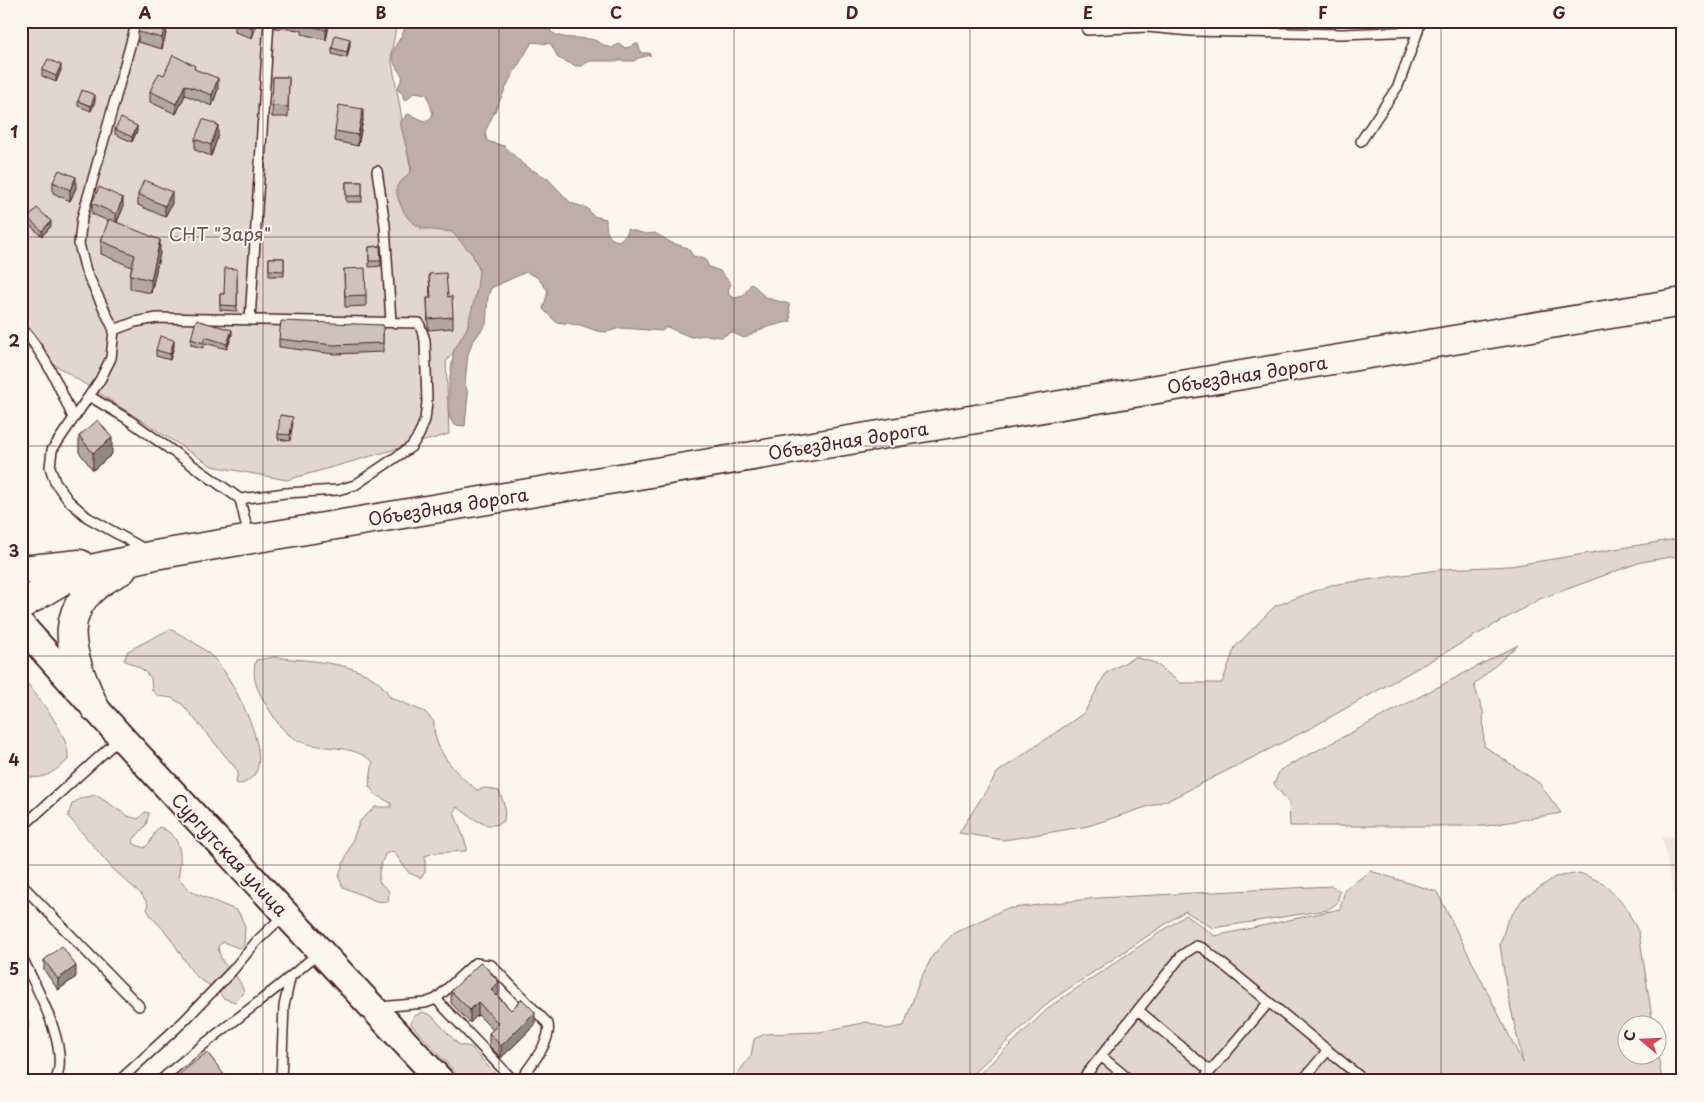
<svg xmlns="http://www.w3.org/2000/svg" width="1704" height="1102" font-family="'Playpen Sans',sans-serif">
	<rect width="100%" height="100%" fill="#fbf7ec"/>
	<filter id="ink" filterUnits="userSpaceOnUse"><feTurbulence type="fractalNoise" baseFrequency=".02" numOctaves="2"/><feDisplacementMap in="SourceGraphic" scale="10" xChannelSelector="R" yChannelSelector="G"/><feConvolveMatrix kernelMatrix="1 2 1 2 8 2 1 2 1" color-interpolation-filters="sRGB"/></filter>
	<g filter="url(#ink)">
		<path fill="#eee7de" d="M1683,836V937L1662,837Z"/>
		<path fill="#e2d7d0" stroke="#967b7e" d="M21,21H397L391,56L421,229L461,227L490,268L482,313L446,362L449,434L287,480L212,466L21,343Z
			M1683,538V555L1641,562L1540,599L1311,728L1171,799L1088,826L1004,840L959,833L998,772L1084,713L1106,673L1135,657L1155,663L1180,683H1222L1235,647L1275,606L1331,585L1445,569L1510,566Z
			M170,629C191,640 211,651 224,671C237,691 276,761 250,779C245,783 242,785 236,783L238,771L182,704L172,698L158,696L152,690L151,678L142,669L124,660L128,651Z
			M1518,645L1474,685L1483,711L1484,746L1539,783L1561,813L1486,826H1290L1289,803L1274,784L1280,770Z
			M274,657C310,662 371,660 390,697L425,712L434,722C432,749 457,775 477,790L486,788L499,791L505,807L504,821C487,833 471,816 457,807L454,812L467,847L466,851L434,853L425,856V872L421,878L409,873L393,851L385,854L379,871V882L389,891L388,902L376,901L343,887L339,878L340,872L360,821L375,807H391V803L376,795L369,786L373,762C347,739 312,755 288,734C278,726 272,713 265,703C257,690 251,676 256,660Z
			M21,675C36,696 71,734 68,760C52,773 42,783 21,774Z
			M96,795L128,816L138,819L145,812L149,813L146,825L133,840L134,844L144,848C153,842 152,834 159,827C183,835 182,858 178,878L192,892L238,911L245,926L244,945L239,948L223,942L218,946C221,972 238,968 244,993L235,1002L223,998C218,987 206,985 197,977C186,965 180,952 171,939C164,928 152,920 147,909L148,904L142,895L113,869L68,816L72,804L81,798Z
			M1371,871L1437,892L1523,1063L1506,986L1500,944L1507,922L1522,900L1555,877L1580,873L1603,883L1625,906L1639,933L1653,1024H1626V1054H1656L1657,1047L1662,1081H972L1052,1005L1186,915L1215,936L1340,909L1345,889Z
			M1331,886L1340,891L1337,903L1327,910L1213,928L1185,911L1050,1001L965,1081H732L751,1056L754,1039L765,1034L820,1032L867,1022L887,1029L904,1026L919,982L933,955L954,933L1005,909L1098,898Z
			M422,1012L431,1015L459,1045L471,1047L501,1081H463L411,1024L413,1017Z"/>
		<path fill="#bfadaa" stroke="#907477" d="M406,21H549L551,32C564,41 579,36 594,40C600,42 605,47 612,48L619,43L625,48L630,47L633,44H638L641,53H649L651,55L638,58L634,61H590L581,66H576L558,58L551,44L532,42L510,79L485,132L487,141L504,146L525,166L547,178L571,203L587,208L593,216L606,219C606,231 607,239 619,241L627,234V229L646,234L655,233L672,243L688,248L693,256L705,259L709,267L720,271L731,284L728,290L729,295L734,298L743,296L751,284C759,288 760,294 766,297C772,301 782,301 789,304L791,321L764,328L744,338L731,332L722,337L705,335L691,337L667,327L662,331L621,328L606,332L597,331L580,325L556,322L543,309L548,291L537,277L526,272L491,288L488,297L486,324L472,343L468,354L465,383L468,394L465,426L454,425L449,417V384L454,350L467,328L477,289L479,269L472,254L452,232C431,230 411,230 402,208C398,200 396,195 397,186L412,170L400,122L408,114L425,121L430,119L433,114L427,94L414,92L407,100L403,99V94L397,89L403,77C379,47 404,46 406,21Z"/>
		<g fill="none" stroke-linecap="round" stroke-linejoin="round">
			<g stroke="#4a1f2b" stroke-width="12">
				<path id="service" d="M137,21L82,218L79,244L86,271L114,330L111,358L100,380L52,450L50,467L55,482L68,500L87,517L146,550
					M1087,30L1147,27L1191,31L1342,34L1418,31L1421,21
					M1361,141L1398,86L1418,31
					M377,171L385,225L391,322
					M250,320L269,21
					M21,327C45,355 59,385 73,418
					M114,330L135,322L157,318L419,323L425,340L427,402L425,420L419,435L411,447L355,485L338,490L285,493L240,499
					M89,396L126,418L240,499L249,537
					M21,828L119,739
					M21,884L139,1006
					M21,955C35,986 72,1049 55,1081
					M436,999L514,1081
					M379,1007L425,1003L436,999L475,963L491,965L548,1024C552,1042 530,1065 520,1081
					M1138,1010L1210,1071
					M1101,1056L1131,1081
					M119,1081L184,1021L232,971L256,942L284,915
					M160,1081C211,1035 269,998 319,952
					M281,1081L284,1006L290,979
					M1081,1081L1182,955L1196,946L1203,948L1365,1081
					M1202,1081L1269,1002
					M1302,1081L1328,1050"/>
			</g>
			<g stroke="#4a1f2b" stroke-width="30">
				<path id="secondary" d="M21,625L121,737L441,1081"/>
			</g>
			<g stroke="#4a1f2b" stroke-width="31">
				<path id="primary" d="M21,570L80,564
					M21,605L65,579L91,569L155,555L1683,302
					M95,708C68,649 51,604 122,570"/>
			</g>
			<use href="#service" stroke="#fbf7ec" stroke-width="9"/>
			<use href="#secondary" stroke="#fbf7ec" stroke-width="26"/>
			<use href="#primary" stroke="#fbf7ec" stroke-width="28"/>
		</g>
		<path fill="#b2a7a2" stroke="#4a1f2b" d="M169,21L162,49L138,42V32Z
			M235,21H263L262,26L257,24L252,38L235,32Z
			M274,21H330L326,40L302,34V30L275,28Z
			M350,45L347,58L332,54V48Z
			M42,70H61L56,82L42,76Z
			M195,70L218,89L212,106L185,95L176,114L150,102V91L164,75Z
			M273,77H289L288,117H272Z
			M78,101H95L91,111L78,106Z
			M363,120L358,146L335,141V131Z
			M115,129L137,131L132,142L115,134Z
			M218,136L211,156L195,150V139Z
			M53,182L76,188L70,201L53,193Z
			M346,182H362V202H346Z
			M138,194L172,203L165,217L138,205Z
			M92,203L123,208L117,222L160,253L151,293L130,289V275L132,267L101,254V241L109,221L92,214Z
			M28,218L51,226L42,236L28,224Z
			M380,246L381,266L369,267V247Z
			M269,258H284V276H269Z
			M237,269V311L220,310V294H224Z
			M344,269L366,295V306L345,307Z
			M429,274L448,297L453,317V328L428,330L427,298H430Z
			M383,325V352L334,354L279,347V339Z
			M232,335L227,349L205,343L203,348L191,345V339Z
			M174,346L170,360L156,356V350Z
			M293,422L290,441L278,439V434Z
			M79,436L112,454L93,470L79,452Z
			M44,960L76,977L58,990L44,970Z
			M451,991L499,994L498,996L511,1010L535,1025L501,1058L489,1046V1033L493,1030L478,1015L470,1023L451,1003Z"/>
		<path fill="#918884" stroke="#4a1f2b" d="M166,21H169L162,49V38Z
			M254,21H257V24L252,38V28Z
			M328,21H330L326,40V30Z
			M350,39V45L347,58V52Z
			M61,65V70L56,82V76Z
			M218,78V89L212,106V95Z
			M185,85V95L176,114V104Z
			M95,95V101L91,111V106Z
			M363,109V120L358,146V135Z
			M218,125V136L211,156V145Z
			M137,126V131L132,142V137Z
			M76,177V188L70,201V190Z
			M172,192V203L165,217V206Z
			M123,198V208L116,224V214Z
			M51,221V226L42,236V231Z
			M160,240V253L151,293V280Z
			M232,330V335L227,349V344Z
			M174,340V346L170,360V354Z
			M112,438V454L93,470V453Z
			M76,966V977L58,990V979Z
			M499,982V994L491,1002V990Z
			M478,1002V1015L470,1023V1010Z
			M535,1012V1025L501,1058V1046Z
			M28,1019V1028L21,1034V1025Z
			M225,1076V1081H219Z"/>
		<path fill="#cfc2bc" stroke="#4a1f2b" d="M141,21H166L162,38L138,32Z
			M235,21H254L252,28Z
			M303,21H328L326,30L302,24Z
			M335,35L350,39L347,52L332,48Z
			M173,55L195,66L194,69L218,78L212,95L185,85L176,104L150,91L159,73L164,75Z
			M48,59L61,65L56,76L42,70Z
			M273,77H289L288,107L272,106Z
			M82,90L95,95L91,106L78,101Z
			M339,105L363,109L358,135L335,131Z
			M121,118L137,126L132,137L115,129Z
			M203,119L218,125L211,145L195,139Z
			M59,170L76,177L70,190L53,182Z
			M144,180L172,192L165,206L138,194Z
			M346,182H362V196H346Z
			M99,187L123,198L116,214L92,203Z
			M37,208L51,221L42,231L28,218Z
			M109,219L160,240L151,280L130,275L135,255L101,241Z
			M380,246L381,261H369V247Z
			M269,258H284V271L269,270Z
			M225,268L237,269V306L220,305V294H224Z
			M365,268L366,295L345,296L344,269Z
			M446,273L448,297L452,296L453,317L428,319L427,298H431L429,274Z
			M196,320L232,330L227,344L205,337L203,343L191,339Z
			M281,321L383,325V343L334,345L279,339Z
			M160,336L174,340L170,354L156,350Z
			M280,415L293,417L290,435L278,434Z
			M98,420L112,438L93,453L79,436Z
			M62,946L76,966L58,979L44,960Z
			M481,962L499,982L491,990L511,1010L522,999L535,1012L501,1046L489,1033L499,1024L478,1002L470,1010L451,991Z
			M21,1011L28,1019L21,1025Z
			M207,1052L225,1076L219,1081H171Z"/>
	</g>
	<path fill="none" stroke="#4a1f2b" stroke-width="1" stroke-opacity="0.55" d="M263,21V1081M499,21V1081M734,21V1081M970,21V1081M1205,21V1081M1441,21V1081M21,237H1683M21,446H1683M21,656H1683M21,865H1683"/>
	<g text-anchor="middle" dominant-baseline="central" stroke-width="4" stroke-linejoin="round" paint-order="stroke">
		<g font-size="18" fill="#704d54" stroke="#fbf7ec">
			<text x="220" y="233">СНТ "Заря"</text>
		</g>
		<g font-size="18" fill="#4a1f2b" stroke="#fbf7ec">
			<text transform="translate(1247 374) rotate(-9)">Объездная дорога</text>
			<text transform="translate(848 440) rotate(-9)">Объездная дорога</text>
			<text transform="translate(448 506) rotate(-9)">Объездная дорога</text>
			<text transform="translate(230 854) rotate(47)">Сургутская улица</text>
		</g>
	</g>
	<rect width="1704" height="1102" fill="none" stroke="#fbf7ec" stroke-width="55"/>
	<g transform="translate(1642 1040) rotate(289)"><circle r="24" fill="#fbf7ec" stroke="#b4a19f"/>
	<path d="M0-4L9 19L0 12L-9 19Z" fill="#d1495b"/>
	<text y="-8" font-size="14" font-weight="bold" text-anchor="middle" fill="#4a1f2b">С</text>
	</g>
	<rect x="28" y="28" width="1648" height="1046" fill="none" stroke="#4a1f2b" stroke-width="2"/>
	<g font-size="16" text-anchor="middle" font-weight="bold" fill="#4a1f2b">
		<text x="145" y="19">A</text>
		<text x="381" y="19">B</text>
		<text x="616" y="19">C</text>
		<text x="852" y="19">D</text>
		<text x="1088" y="19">E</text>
		<text x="1323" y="19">F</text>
		<text x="1559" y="19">G</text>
		<text x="14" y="138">1</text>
		<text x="14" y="347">2</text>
		<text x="14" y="557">3</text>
		<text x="14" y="766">4</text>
		<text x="14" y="975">5</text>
	</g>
</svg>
